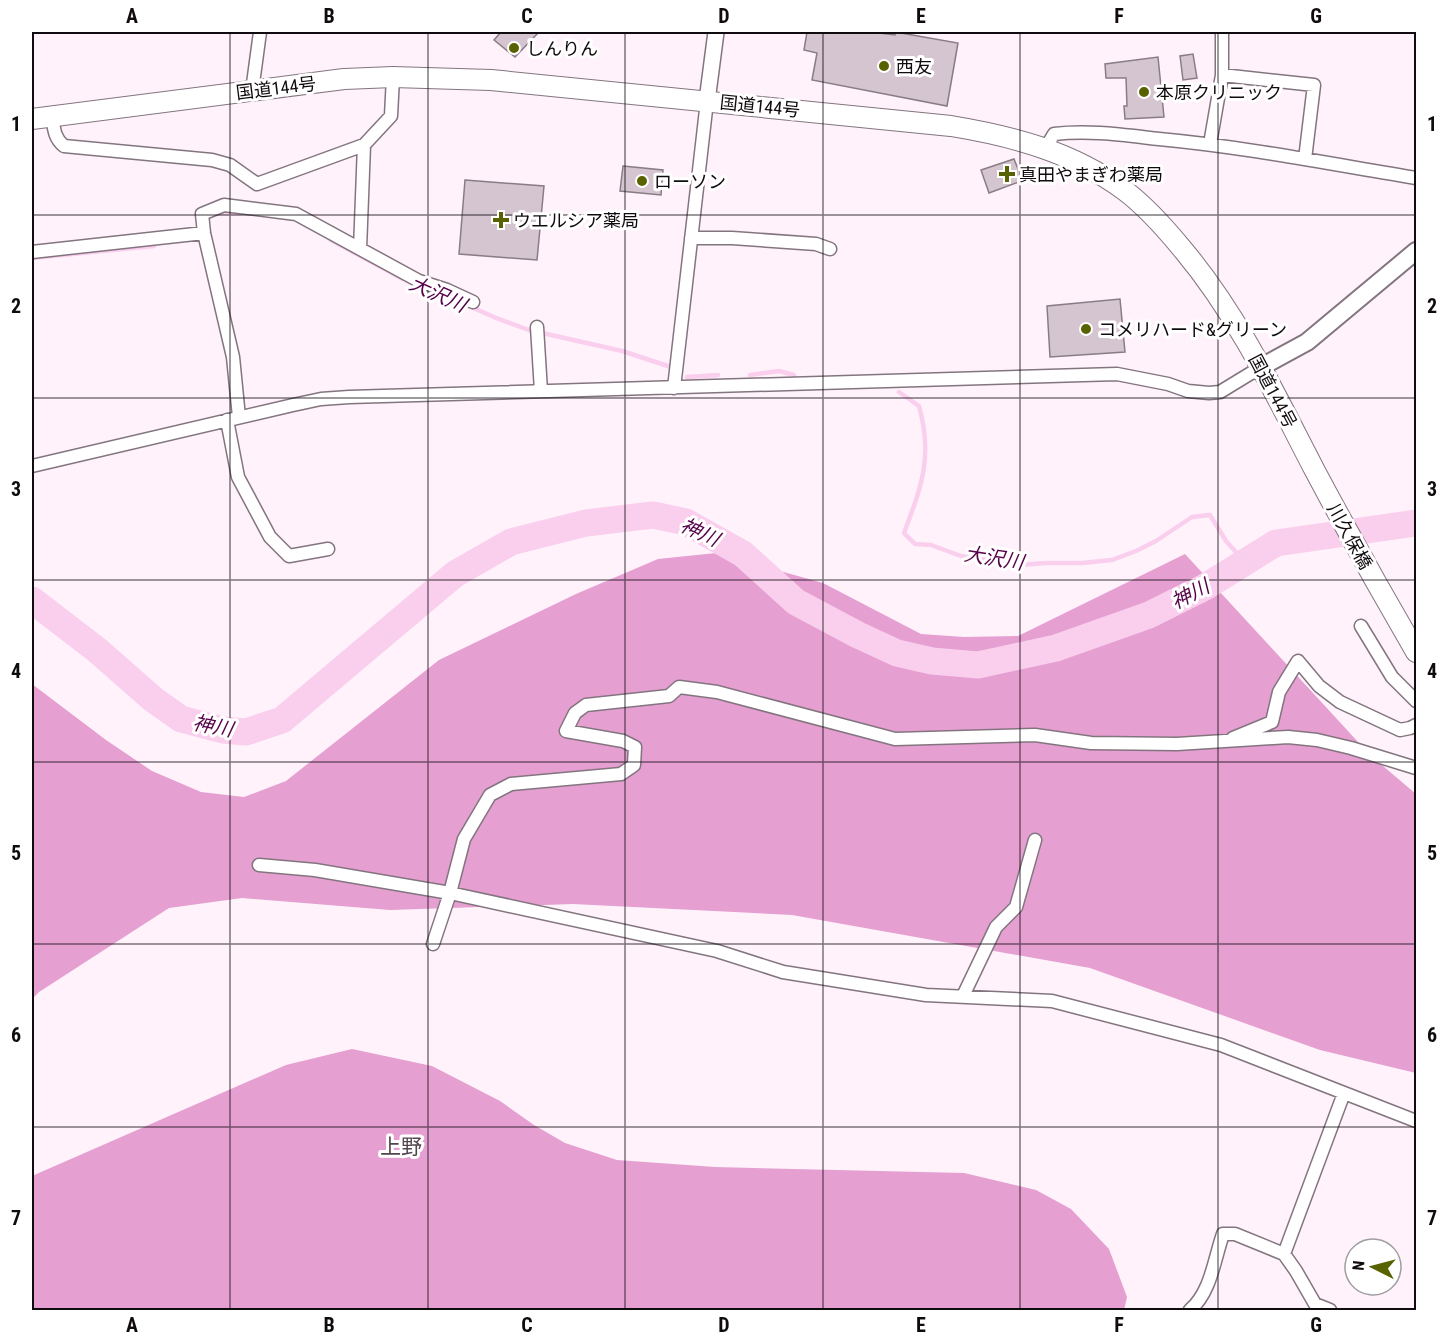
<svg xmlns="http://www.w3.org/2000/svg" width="1448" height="1342" font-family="'Roboto Condensed','Noto Sans JP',sans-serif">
	<rect width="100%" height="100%" fill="#fff2fb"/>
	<path fill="#e59fd1" d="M716,553L823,583L921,634L964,637L1018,636L1185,554L1370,755L1416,794V1073L1320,1050L1090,968L792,915L573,904L390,910L242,898L169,908L39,992L32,999V684L106,740L152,771L201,792L244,797L286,781L439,660L576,594L658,559Z
		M352,1049L432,1066L500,1101L534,1125L565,1143L617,1160L715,1167L964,1173L1036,1190L1071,1209L1109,1249L1127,1297L1124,1310H32V1176L286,1065Z"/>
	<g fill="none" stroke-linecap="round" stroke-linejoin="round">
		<path stroke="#faceed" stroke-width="4.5" d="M218,213H242
			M331,240L403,279
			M32,258L154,246
			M469,306L496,318L529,330L622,351L671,367
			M750,375L779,371L794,375
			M687,377L718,375
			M899,392L919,406C933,456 922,485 904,533L915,544L931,545L961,556L1019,565L1046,563H1082L1112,560L1136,551L1156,541L1192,517L1210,515L1226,541L1245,562"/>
		<path stroke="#faceed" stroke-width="27" d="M32,600L97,650L154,700L181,719L223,730L246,732L282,720L455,574L511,542L586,523L653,515L686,522L743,554L796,602L858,635L897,653L932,661L978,665L1056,648L1149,615L1205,587L1276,543L1416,523"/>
	</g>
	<path fill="#d5c5d0" stroke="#8a7c86" stroke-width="1.5" d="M501,32H539L515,57L494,40Z
		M807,32H870L895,35V32L958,43L947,106L812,80L817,53L804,50Z
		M1193,54L1197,78L1183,80L1180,56Z
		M1158,57L1164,117L1125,119L1124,106H1127L1126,78H1106L1105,64Z
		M1014,159L1018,169L1029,166L1032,177L989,193L981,170Z
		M623,166L663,170L661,195L620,191Z
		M465,180L544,186L537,260L459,254Z
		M1120,299L1125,352L1050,357L1047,306Z"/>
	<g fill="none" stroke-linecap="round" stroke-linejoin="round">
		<g stroke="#83757f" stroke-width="15">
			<path id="minor" d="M1222,75L1314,85L1305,159
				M252,91L260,32
				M52,116C54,128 54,138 64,146L212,160L230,165L257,184L364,145L391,116L393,77
				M1210,144L1222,75V32
				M1045,149L1054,134C1090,130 1123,135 1159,139C1245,147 1331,164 1416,178
				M691,238H732L816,244L830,249
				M360,249L364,145
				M32,252L204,233
				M537,327L541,391
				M674,388L707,101
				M239,417L233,357L204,233L202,214L224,205L296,214L419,281L447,290L473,302
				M227,420L238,477L270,537L289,556L328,549
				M32,466L293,405L321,399L349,397L1117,374L1168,384L1188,391L1209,393L1220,392L1261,367
				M1361,626L1392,677L1416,701
				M1233,738L1272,722L1279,692L1298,661L1319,686L1340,702L1400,730L1410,728L1416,725
				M259,865L315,870L450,893L717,951L783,972L926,995L1052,1001L1221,1045L1416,1121
				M433,944L450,893L464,839L490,795L511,784L621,774L634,765L635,747L623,741L566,731L575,713L586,705L669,696L679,687L717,692L895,739L1035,735L1091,743L1177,744L1288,737L1317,740L1351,748L1416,768
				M963,996L996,927L1016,907L1035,840
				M1284,1254L1344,1093
				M1190,1310C1211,1292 1214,1260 1223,1234H1235L1284,1254L1296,1271L1315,1304L1330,1310"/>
		</g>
		<g stroke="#83757f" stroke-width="18">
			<path id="tertiary" d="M707,101L716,32"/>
		</g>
		<g stroke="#83757f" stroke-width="20">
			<path id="secondary" d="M1261,367L1307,342L1416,251"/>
		</g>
		<g stroke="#83757f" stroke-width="22">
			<path id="trunk" d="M32,119L344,79L393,77L491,80L951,126C1012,136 1073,152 1124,190C1147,207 1166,229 1184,251C1239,317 1275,394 1314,469C1347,531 1381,592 1416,652"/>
		</g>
		<use href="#minor" stroke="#fff" stroke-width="12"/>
		<use href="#tertiary" stroke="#fff" stroke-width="15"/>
		<use href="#secondary" stroke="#fff" stroke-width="16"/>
		<use href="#trunk" stroke="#fff" stroke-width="20"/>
	</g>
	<path fill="none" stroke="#100b0e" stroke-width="1.5" stroke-opacity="0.55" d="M230,32V1310M428,32V1310M625,32V1310M823,32V1310M1020,32V1310M1218,32V1310M32,215H1416M32,398H1416M32,580H1416M32,762H1416M32,944H1416M32,1127H1416"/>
	<g fill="#596200" stroke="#fff" stroke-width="2">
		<circle cx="514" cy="48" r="6"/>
		<circle cx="884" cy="66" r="6"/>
		<circle cx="1144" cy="92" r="6"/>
		<path d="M1004 165h6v6h6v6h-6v6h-6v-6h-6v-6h6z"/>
		<circle cx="642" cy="181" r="6"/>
		<path d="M498 211h6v6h6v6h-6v6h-6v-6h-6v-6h6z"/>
		<circle cx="1086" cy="329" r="6"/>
	</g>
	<g text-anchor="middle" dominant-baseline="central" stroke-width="6" stroke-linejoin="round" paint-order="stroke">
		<g font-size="18" fill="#100b0e" stroke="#fff" text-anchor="start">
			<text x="526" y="48">しんりん</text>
			<text x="896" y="66">西友</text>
			<text x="1156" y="92">本原クリニック</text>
			<text x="1019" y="174">真田やまぎわ薬局</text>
			<text x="654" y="181">ローソン</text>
			<text x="513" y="220">ウエルシア薬局</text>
			<text x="1098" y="329">コメリハード&amp;グリーン</text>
		</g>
		<g font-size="18" fill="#100b0e" stroke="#fff">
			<text transform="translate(276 88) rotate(-7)">国道144号</text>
			<text transform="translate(760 106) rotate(6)">国道144号</text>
			<text transform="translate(1273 391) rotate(62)">国道144号</text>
			<text transform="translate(1350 536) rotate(61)">川久保橋</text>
		</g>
		<g font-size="20" font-style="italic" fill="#570349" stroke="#fff">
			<text transform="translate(438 294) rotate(24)">大沢川</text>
			<text transform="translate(700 532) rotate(25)">神川</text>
			<text transform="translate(994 558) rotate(9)">大沢川</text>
			<text transform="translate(1190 594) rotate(-28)">神川</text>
			<text transform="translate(213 726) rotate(11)">神川</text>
		</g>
		<g font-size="21" fill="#52454e" stroke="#fff">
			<text x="401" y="1147">上野</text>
		</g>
	</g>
	<rect width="1448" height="1342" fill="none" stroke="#ffffff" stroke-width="66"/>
	<g transform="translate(1373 1267) rotate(276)"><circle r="28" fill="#ffffff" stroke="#9f9d9f" stroke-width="1.5"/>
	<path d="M0-4.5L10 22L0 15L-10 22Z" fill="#596200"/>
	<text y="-9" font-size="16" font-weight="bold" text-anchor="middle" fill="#100b0e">N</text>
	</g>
	<rect x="33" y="33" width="1382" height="1276" fill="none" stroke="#100b0e" stroke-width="2"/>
	<g font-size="20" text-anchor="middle" font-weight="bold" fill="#100b0e">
		<text x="132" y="23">A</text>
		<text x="329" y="23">B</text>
		<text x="527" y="23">C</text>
		<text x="724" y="23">D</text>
		<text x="921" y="23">E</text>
		<text x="1119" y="23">F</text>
		<text x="1316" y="23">G</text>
		<text x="16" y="131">1</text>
		<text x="1432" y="131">1</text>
		<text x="16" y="313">2</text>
		<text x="1432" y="313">2</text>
		<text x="16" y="496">3</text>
		<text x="1432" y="496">3</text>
		<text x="16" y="678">4</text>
		<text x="1432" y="678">4</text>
		<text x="16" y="860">5</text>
		<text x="1432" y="860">5</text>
		<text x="16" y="1042">6</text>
		<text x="1432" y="1042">6</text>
		<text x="16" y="1225">7</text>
		<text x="1432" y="1225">7</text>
		<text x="132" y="1332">A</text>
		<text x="329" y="1332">B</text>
		<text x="527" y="1332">C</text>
		<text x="724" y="1332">D</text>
		<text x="921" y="1332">E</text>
		<text x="1119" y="1332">F</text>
		<text x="1316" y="1332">G</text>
	</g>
</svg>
